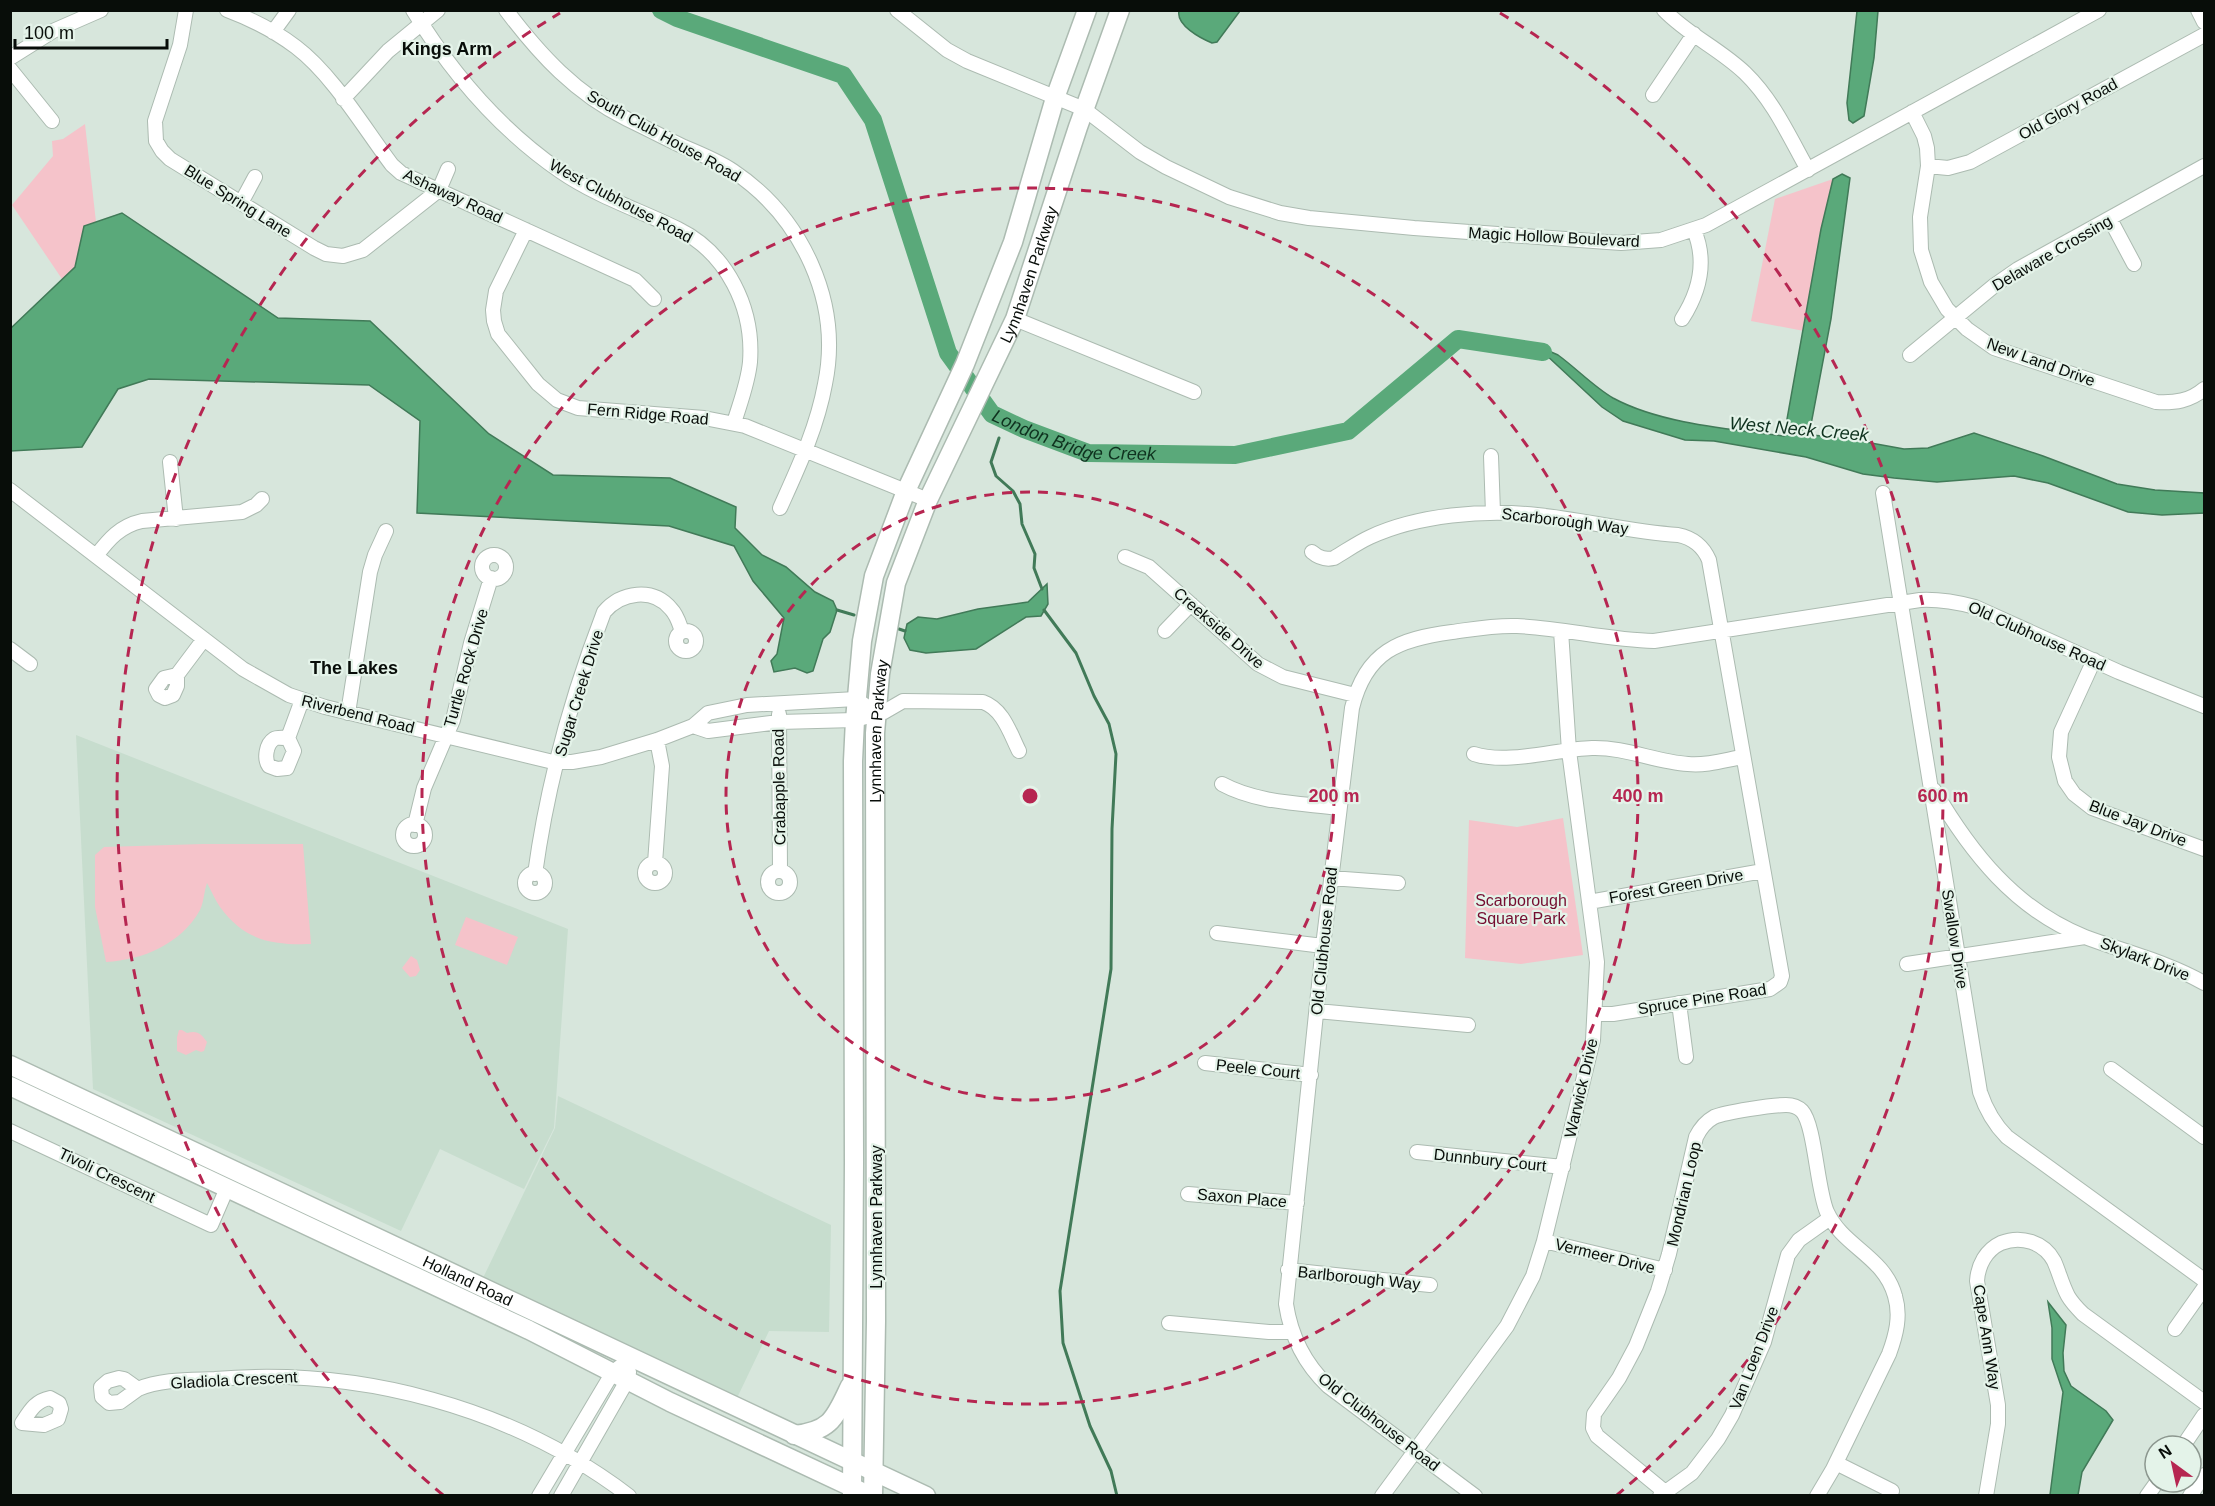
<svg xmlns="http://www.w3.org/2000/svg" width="2215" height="1506" font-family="Arial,sans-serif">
	<rect width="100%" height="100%" fill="#d7e6dc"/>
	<path fill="#c7ddce" d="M76,735L568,929L554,1128L524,1189L440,1149L401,1231L93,1089Z
		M558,1096L831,1225L829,1332L769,1331L737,1398L483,1278L555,1128Z"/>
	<path fill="#f5c3ca" d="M85,124L96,222L84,227L75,267L62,279L12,205L53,156L52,141L63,139Z
		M1833,179L1821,229L1804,331L1751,321L1775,199Z
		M1563,818L1583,955L1521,964L1465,958L1469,820L1517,827Z
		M203,844H303L311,944C272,945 245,941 220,907C215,900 211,890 207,883C204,891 204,902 200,910C181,944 143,960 106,962L95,907V855L104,847Z
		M466,917L518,937L507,965L455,945Z
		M411,956L417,960L420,970L416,976L410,977L402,968Z
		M179,1030H182L187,1033C197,1030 201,1033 207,1042L204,1051L201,1052L196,1050L186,1055L177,1051V1037Z"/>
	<path fill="#5aa97a" stroke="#417a58" stroke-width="1.5" d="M1179,11V10L1240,11L1217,42L1212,43C1200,38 1176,25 1179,11Z
		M1857,11H1878L1874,58L1864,116L1853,123L1849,120L1847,103Z
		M1842,174L1850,178L1831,319L1809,435L1838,437L1904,449L1928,448L1974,433L2043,456L2117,484L2155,490L2204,493V513L2162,515L2128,512L2048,483L2014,476L1937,482L1894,478L1863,474L1806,457L1714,441L1685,440L1623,421L1602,407L1543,352L1549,351L1558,355C1576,368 1594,387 1613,398C1661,424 1730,429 1784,436L1821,229L1833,179Z
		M122,213L278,318L370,321L489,434L553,475L670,478L736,507L735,528L762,555L786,567L815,592L833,601L837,610L830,632L823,639L813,671L807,673L795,668L774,672L771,661L777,654L784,618L753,581L734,546L669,526L417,513L420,421L369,385L149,379L118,389L82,447L11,451V328L75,267L84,226Z
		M1047,584L1048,604L1041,616L1026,617L976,649L926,653L910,650L904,638L907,624L918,617L937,619L978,609L1028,602Z
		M2048,1302L2066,1325L2063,1353L2064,1371L2071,1386L2106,1411L2113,1420L2082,1472L2078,1495H2050L2063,1392L2052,1359V1328Z"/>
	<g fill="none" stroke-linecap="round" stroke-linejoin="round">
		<path stroke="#417a58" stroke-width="3" d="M999,438L991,462L996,476L1013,491L1020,504L1022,524L1035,554L1034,568L1042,589
			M837,610L854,615
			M1044,610L1076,653L1094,696L1109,724L1116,754L1112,829L1111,969L1060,1291L1063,1343L1090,1426L1111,1471L1117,1496
			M899,629L905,631"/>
		<path stroke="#5aa97a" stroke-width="18" id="s1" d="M661,10L677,18L843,75L873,120L948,353L992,414L1024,429L1088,453L1235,455L1348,431L1458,339L1543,352"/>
		<g stroke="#acbbb1" stroke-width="16">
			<path id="minor" d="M186,10L180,45L155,121L156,141L162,151L170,159L314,248L326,254L343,256L363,250L439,190L448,169
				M227,10C251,19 275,31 296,47C333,75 364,128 392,165L401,173L635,280L654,299
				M413,10C452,74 498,128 560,171C596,196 639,210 678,229C727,253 754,308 750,362C748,383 740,403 734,423
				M506,10C540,55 576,94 627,119C646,128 665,138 684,147C701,154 718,161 733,171C802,217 842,302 825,384C817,428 798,468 780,508
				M897,10L947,50L967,61L1084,109L1140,152L1166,167L1229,197L1280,213L1309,218L1414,228L1621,243L1661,240L1706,225L2099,10
				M1664,10C1688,35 1720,49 1745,73C1773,100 1789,136 1808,170
				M2198,10L2204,22
				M273,32L289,10
				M10,58L53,31L101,10
				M10,69L52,121
				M1653,95L1694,34
				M343,99L388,51L438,10
				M1912,112L1924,136L1927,148L1928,166L1920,217L1921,250L1931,282L1947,309L1967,329L1994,348L2156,402C2175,403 2190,401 2204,389
				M1928,166L1948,168L1970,162L2204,35
				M241,203L255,177
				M2110,219L2134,264
				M526,230L496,291L493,310L494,321L498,334L538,384L557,400L578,408L704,418L745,426L928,500
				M1015,319L1194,392
				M1682,319C1700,291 1707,261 1694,230
				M1910,355L1995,285L2018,269L2204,166
				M1491,456L1493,513
				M170,462L176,519
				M10,490L243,669L289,695L325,707L549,761L572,762L601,757L657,740L693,726L708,713L747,705L856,699L876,713
				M1883,493L1980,1092C1986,1110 1994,1124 2007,1137L2204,1280
				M1312,552C1319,558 1325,560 1334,558C1346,551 1357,543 1370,537C1417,515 1485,509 1537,515C1584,520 1631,532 1678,535C1693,538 1703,546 1709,560L1782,976L1780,982L1770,989L1613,1014H1596
				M482 567a12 12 0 1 1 24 0a12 12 0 1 1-24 0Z
				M96,556C109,539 120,526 142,521L242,512L256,505L262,499
				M1125,557L1149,567L1258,664L1283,677L1355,695
				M676 641a10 10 0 1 1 20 0a10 10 0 1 1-20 0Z
				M1165,631L1191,604
				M10,649L30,664
				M2094,660L2061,732L2059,757L2065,781L2074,794L2092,808L2204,849
				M177,675V686L173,695L165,698L159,695L156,689L164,678L177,675L204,639
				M348,713L370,572L375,555L386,531
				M779,714L780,871
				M693,726L708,731L779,722L855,720L884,712L903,701L983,702C1003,709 1010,733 1019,751
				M288,738C284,738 277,737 274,739C266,744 264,759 269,766L277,769L287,768L294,751L288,738L302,700
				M1474,754C1507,765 1557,749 1592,748C1625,747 1656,762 1688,764C1706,766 1725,760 1742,757
				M1222,784C1257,803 1300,803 1339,808
				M1934,790C1971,853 2015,909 2085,937C2125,952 2167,962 2204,983
				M403 835a11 11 0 1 1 22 0a11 11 0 1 1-22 0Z
				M415,825L424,788L453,720L471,643L491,578
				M655,863L662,766L657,740
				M645 873a10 10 0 1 1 20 0a10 10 0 1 1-20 0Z
				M768 882a11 11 0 1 1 22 0a11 11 0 1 1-22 0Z
				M525 883a10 10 0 1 1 20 0a10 10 0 1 1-20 0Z
				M535,874C547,786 572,695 604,612C621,592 653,587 671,609C677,615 679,623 682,631
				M1331,878L1398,883
				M1589,902L1763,871
				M1217,933L1323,946
				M1907,964L2085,937
				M1679,1003L1686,1057
				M1317,1011L1468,1025
				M1205,1063L1311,1075
				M2111,1069L2204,1137
				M10,1131L211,1225L227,1188
				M1417,1152L1563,1167
				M1188,1194L1297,1203
				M1544,1241L1665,1270
				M1288,1270L1430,1285
				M1169,1323L1269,1332H1292
				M2175,1329L2204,1288
				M119,1378L124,1379L138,1389L120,1402L109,1403L102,1397L101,1387L108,1381Z
				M138,1389C161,1379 191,1380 215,1379C360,1367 512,1407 629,1496
				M50,1398L59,1403L61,1409L58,1419L44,1425L22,1423C30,1411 35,1401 50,1398Z
				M2183,1446L2204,1415
				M1836,1463L1892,1491
				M1665,1492L1597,1436L1593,1428L1594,1414L1619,1378L1636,1346L1658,1291L1669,1254L1696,1137C1700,1129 1705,1122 1714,1117C1726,1112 1772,1105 1786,1105C1792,1105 1798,1107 1802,1111C1815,1125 1817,1190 1827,1212C1843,1247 1884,1256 1895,1296C1901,1316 1896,1335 1889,1354L1833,1469L1817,1496
				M539,1496L613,1372L632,1358
				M561,1496L628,1379L629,1372
				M1382,1496L1507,1326L1533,1276L1544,1241L1593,1040L1597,962L1569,751L1561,631
				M1475,1496L1328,1386C1304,1363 1291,1337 1286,1304L1323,946L1352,708C1366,651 1399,639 1452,632C1474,629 1495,625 1517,626C1563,628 1608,640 1654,641L1920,600C1939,599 1956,602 1975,607L2119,672L2204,706
				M1660,1496L1692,1473L1718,1439L1732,1415L1764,1342L1788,1255L1799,1240L1830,1218
				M1986,1496L1998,1424V1405L1977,1281C1978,1265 1986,1250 2001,1243C2021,1235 2044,1242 2054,1261C2059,1272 2062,1285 2068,1296C2072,1303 2077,1308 2083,1314L2204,1402
				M2147,1496L2157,1482
				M2190,1496L2204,1475"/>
		</g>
		<g stroke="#acbbb1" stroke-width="21">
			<g id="major">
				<path id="s2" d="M10,1065L926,1496"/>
				<path d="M10,1086L529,1330L670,1402L860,1491"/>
				<path d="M794,1435C832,1431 835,1417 850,1386"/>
				<path d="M852,1496L854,1162L853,761L855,720L862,641L874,576L906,491L965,364L1013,242L1055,98L1087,10"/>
				<path id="s3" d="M873,1496L876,1321L875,733L880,674L896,583L928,500L1015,319L1078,127L1120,10"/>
			</g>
		</g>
		<use href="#minor" stroke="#fff" stroke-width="14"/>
		<use href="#major" stroke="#fff" stroke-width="18"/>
	</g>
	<g fill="none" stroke="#b62651" stroke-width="3" stroke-dasharray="10 8">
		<circle cx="1030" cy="796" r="304"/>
		<circle cx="1030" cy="796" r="608"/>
		<path d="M443 1495A913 913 0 0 1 560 13M1500 13A913 913 0 0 1 1617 1495"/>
	</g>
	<g text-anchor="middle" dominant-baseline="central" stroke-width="4.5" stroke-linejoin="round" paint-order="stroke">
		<g font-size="16" fill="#080d09" stroke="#e4f3e9">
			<text transform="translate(2068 109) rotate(-29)">Old Glory Road</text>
			<text transform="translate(664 136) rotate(29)">South Club House Road</text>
			<text transform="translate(453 196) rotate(25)">Ashaway Road</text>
			<text transform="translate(238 201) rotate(32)">Blue Spring Lane</text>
			<text transform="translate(621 201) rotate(28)">West Clubhouse Road</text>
			<text transform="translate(1554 237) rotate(3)">Magic Hollow Boulevard</text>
			<text transform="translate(2052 253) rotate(-30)">Delaware Crossing</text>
			<text stroke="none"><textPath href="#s3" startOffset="1251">Lynnhaven Parkway</textPath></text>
			<text transform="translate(2041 362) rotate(20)">New Land Drive</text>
			<text transform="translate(648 414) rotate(5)">Fern Ridge Road</text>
			<text transform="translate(1565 521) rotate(7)">Scarborough Way</text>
			<text transform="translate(1219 628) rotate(41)">Creekside Drive</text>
			<text transform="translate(2037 636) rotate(24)">Old Clubhouse Road</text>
			<text transform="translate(466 668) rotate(-74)">Turtle Rock Drive</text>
			<text transform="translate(579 693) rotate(-73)">Sugar Creek Drive</text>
			<text transform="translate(358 714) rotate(14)">Riverbend Road</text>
			<text stroke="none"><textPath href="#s3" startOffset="765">Lynnhaven Parkway</textPath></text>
			<text transform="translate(779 787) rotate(-91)">Crabapple Road</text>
			<text transform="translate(2138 823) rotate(21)">Blue Jay Drive</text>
			<text transform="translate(1676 886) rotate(-10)">Forest Green Drive</text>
			<text transform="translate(1955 939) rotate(81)">Swallow Drive</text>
			<text transform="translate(1324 941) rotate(-84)">Old Clubhouse Road</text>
			<text transform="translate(2145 959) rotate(21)">Skylark Drive</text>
			<text transform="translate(1702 999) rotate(-9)">Spruce Pine Road</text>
			<text transform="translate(1258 1069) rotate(6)">Peele Court</text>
			<text transform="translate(1581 1088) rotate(-77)">Warwick Drive</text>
			<text transform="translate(1490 1160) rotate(6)">Dunnbury Court</text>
			<text transform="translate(107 1175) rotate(26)">Tivoli Crescent</text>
			<text transform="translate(1684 1194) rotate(-77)">Mondrian Loop</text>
			<text transform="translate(1242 1198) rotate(5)">Saxon Place</text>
			<text transform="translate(876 1217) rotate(-90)">Lynnhaven Parkway</text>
			<text transform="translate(1605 1256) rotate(14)">Vermeer Drive</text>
			<text transform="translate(1359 1278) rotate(6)">Barlborough Way</text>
			<text stroke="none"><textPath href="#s2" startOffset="506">Holland Road</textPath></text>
			<text transform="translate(1987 1337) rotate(81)">Cape Ann Way</text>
			<text transform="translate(1754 1358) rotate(-69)">Van Loen Drive</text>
			<text transform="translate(234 1380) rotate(-3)">Gladiola Crescent</text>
			<text transform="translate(1379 1422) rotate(38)">Old Clubhouse Road</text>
		</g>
		<g font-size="16" fill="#740c2f" stroke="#e4f3e9">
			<text x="1521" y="900">Scarborough<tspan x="1521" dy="18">Square Park</tspan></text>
		</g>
		<g font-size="18" font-weight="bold" fill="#080d09" stroke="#e4f3e9">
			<text x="447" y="49">Kings Arm</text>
			<text x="354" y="668">The Lakes</text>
		</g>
		<g font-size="18" font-style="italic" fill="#0f321f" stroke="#e4f3e9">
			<text transform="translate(1799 429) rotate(5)">West Neck Creek</text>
			<text stroke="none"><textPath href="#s1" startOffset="654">London Bridge Creek</textPath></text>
		</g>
	</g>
	<circle cx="1030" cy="796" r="9" fill="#b62651" stroke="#e4f3e9" stroke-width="3"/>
	<g font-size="18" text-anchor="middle" font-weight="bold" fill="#b62651" stroke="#e4f3e9" stroke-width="4.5" stroke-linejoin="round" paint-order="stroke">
		<text x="1334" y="802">200 m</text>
		<text x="1638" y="802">400 m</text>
		<text x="1943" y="802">600 m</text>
	</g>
	<rect width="2215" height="1506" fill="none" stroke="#080d09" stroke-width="24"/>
	<g transform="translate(2173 1464) rotate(327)"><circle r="28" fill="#e4f3e9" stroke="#8c978f" stroke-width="1.5"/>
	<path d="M0-4.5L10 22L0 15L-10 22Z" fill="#b62651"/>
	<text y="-9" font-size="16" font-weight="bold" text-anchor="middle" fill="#080d09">N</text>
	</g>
	<path d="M15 39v9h152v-9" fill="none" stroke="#080d09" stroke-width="3"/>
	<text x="24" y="39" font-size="18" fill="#080d09" stroke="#e4f3e9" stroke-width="4.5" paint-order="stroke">100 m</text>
</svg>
